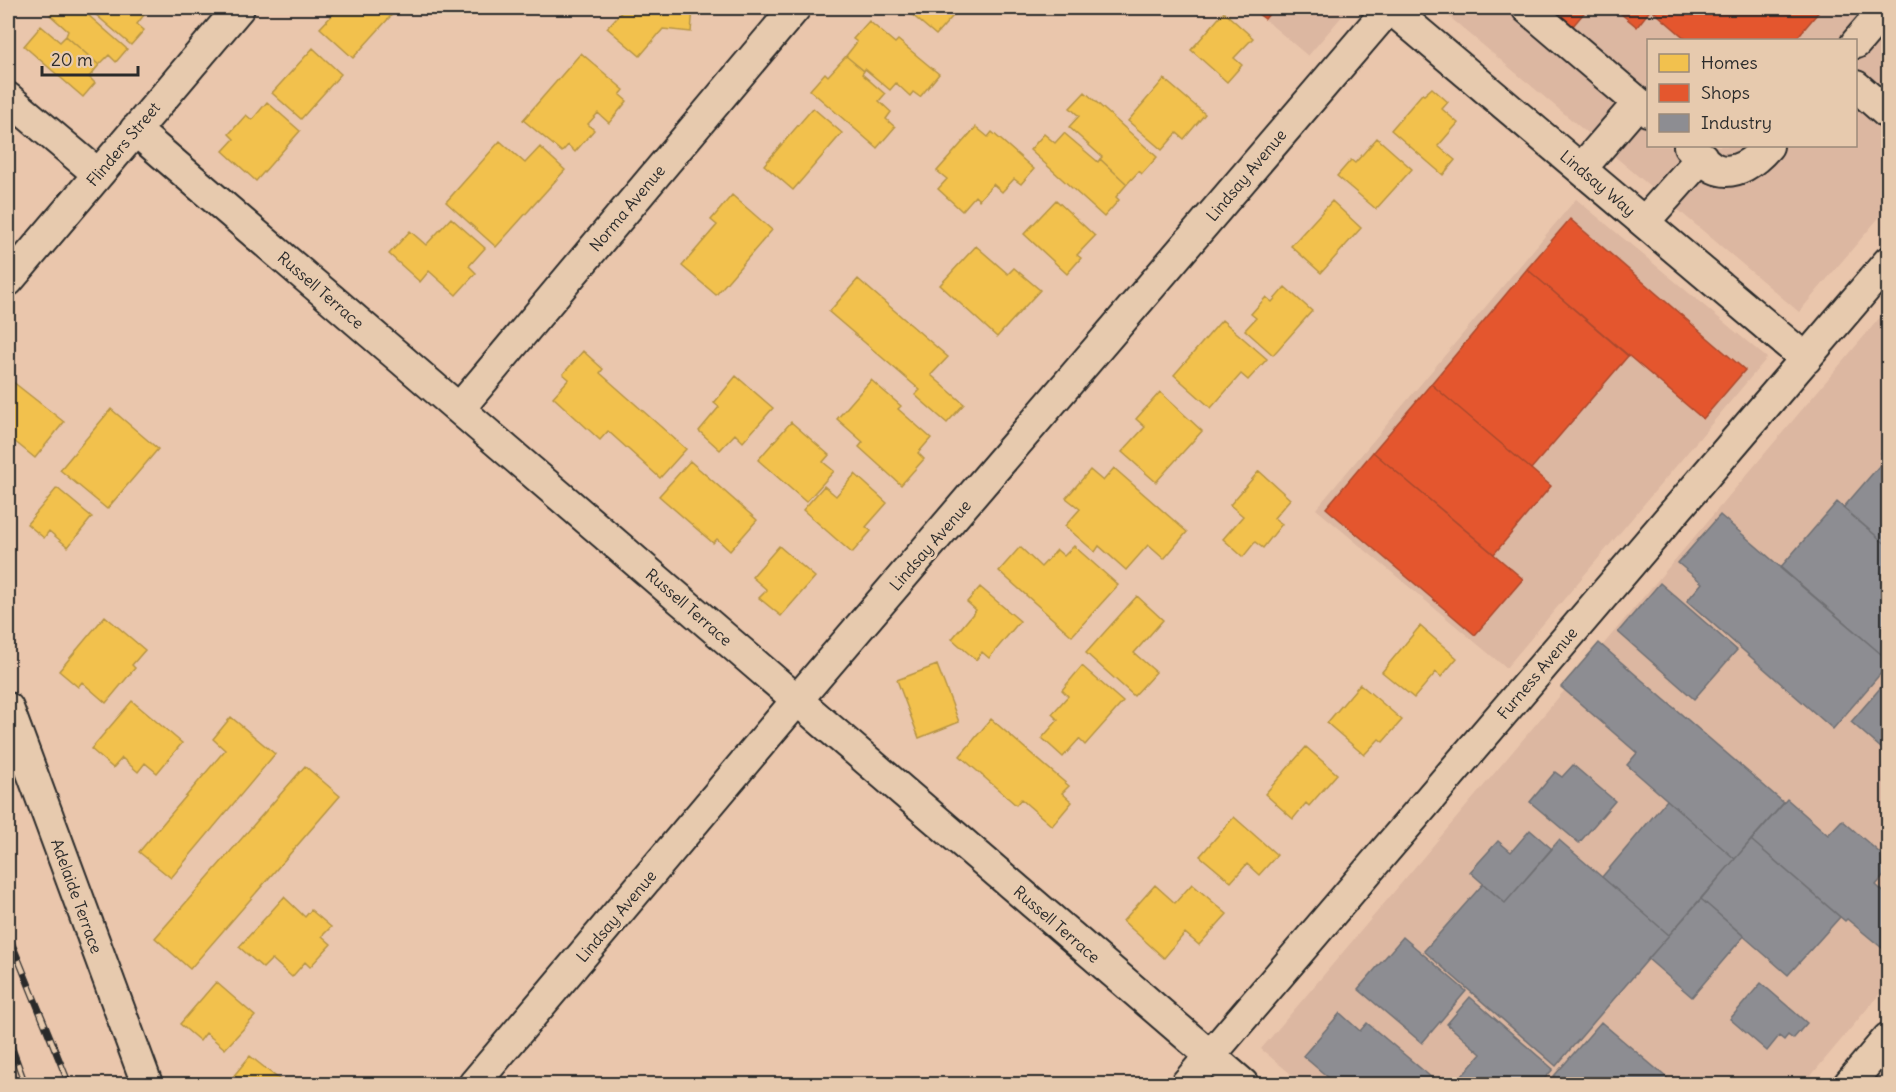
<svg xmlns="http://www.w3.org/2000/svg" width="1896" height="1092" font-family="Delius,sans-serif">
	<rect width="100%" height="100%" fill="#eac6ac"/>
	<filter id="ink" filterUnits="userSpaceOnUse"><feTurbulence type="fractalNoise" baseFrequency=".0167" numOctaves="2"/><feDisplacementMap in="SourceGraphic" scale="12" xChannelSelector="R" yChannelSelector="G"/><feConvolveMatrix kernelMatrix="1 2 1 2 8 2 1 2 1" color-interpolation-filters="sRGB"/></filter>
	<g filter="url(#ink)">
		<path fill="#dcb7a1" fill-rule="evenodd" d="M1251,8H1349L1308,56Z
			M1439,8H1888V207L1799,312ZM1648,40H1856V146H1648Z
			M1576,199L1767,358L1506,668L1316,509Z
			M1888,308V984L1804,1084H1303L1261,1049Z"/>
		<path fill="#f2c14e" stroke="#b69444" stroke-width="1.5" d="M57,8H80L127,49L116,62L109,55L99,65L66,36L68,31L50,15Z
			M88,8H135L144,15L137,24L144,30L131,45Z
			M339,8H398L353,58L320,28Z
			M625,8H693L691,32L663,29L640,56L607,28Z
			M904,8H960L936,35Z
			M1224,12L1253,38L1234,58L1242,65L1227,82L1191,50Z
			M869,21L895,43L898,40L939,74L920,97L913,92L910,96L896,83L890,90L865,69L864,71L846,56L857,42L853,39Z
			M41,26L60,42L66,36L99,65L89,77L95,83L83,97L24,46Z
			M313,48L341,74L301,119L272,93Z
			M581,53L624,90L620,95L627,101L609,123L598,113L588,124L594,130L575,152L568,145L562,152L523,120Z
			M846,56L864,71L862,74L885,94L879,101L891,112L886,119L895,127L877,148L810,90L825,73L828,76Z
			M1164,79L1205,114L1184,139L1177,133L1162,150L1128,121Z
			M1432,88L1448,102L1442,109L1458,123L1438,146L1455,160L1443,175L1391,130L1422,94L1424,95Z
			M1085,92L1157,157L1142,174L1139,171L1127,184L1100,159L1102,157L1069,127L1079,116L1070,108Z
			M267,102L300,131L256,181L223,151L234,139L229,134L246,115L252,120Z
			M813,108L842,133L793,190L764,165Z
			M976,127L988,137L992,132L1034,169L1021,184L1014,179L1002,192L993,184L979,200L975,196L962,211L938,189L947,179L937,171Z
			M1064,133L1098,162L1100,159L1127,184L1116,197L1119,200L1104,217L1030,150L1044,134L1055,143Z
			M1377,138L1412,169L1376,209L1337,176L1351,160L1355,163Z
			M500,141L525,163L540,147L565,170L496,247L446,202Z
			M732,195L772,230L716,295L682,266L717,225L711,220Z
			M1056,200L1095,236L1077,255L1081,258L1067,274L1024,234Z
			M1332,201L1361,228L1321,273L1291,246Z
			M451,218L485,248L469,266L476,273L456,295L429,271L420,282L389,254L410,231L426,245Z
			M976,246L1008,274L1014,268L1040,290L997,337L940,285Z
			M858,279L948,357L931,375L964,404L947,423L915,395L920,390L829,312Z
			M1285,287L1312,311L1273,355L1245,330L1256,318L1251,314L1266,297L1272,302Z
			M1222,320L1267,359L1248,380L1241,374L1211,408L1174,375Z
			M583,351L603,369L600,373L686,449L660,478L608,431L600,440L553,397L569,379L563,374Z
			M736,376L773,408L743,442L735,434L720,450L699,431L719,407L714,403Z
			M8,378L64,422L35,458L8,436Z
			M871,380L901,406L898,409L931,438L918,453L924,459L901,485L859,447L863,442L837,419Z
			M1160,392L1202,431L1156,482L1122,452L1145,427L1136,419Z
			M111,409L158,449L107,509L60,470Z
			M791,422L829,455L823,462L834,471L806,502L758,460Z
			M690,461L757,520L730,551L717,539L713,543L659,496Z
			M1114,468L1187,532L1164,559L1148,545L1126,570L1099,546L1095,552L1065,526L1080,509L1066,498L1090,470L1103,481Z
			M1259,471L1290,499L1274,518L1282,524L1263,548L1255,542L1243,557L1223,539L1243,516L1230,505Z
			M855,474L887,503L866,527L871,531L852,553L803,510L824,486L836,496Z
			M57,488L92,517L68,547L49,531L44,538L27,524Z
			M779,546L815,577L781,616L759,598L767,590L752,577Z
			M1074,546L1118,585L1072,636L999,571L1020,547L1041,567L1057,550L1064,556Z
			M980,587L1020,621L989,658L982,652L976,660L952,639L976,610L967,602Z
			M1137,596L1163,620L1134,653L1156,672L1134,696L1086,653Z
			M105,616L145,650L132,665L135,668L106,703L82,682L78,687L59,671Z
			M1420,626L1457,658L1441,677L1436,672L1414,698L1382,672Z
			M937,665L959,722L919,738L897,680Z
			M1082,666L1123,702L1085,745L1079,739L1063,757L1042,738L1058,720L1052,714L1068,696L1062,690Z
			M1360,684L1402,720L1383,742L1379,739L1364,755L1327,723Z
			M132,701L182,743L157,773L145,763L138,772L122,758L113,768L91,749Z
			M231,717L275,754L171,878L139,852L225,750L213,739Z
			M991,719L1069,786L1062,793L1072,802L1052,826L1021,799L1016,805L960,756Z
			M1306,747L1337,774L1309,806L1306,803L1293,819L1265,794Z
			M305,766L340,796L190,969L155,938Z
			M1234,817L1277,855L1259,875L1247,864L1231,882L1200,856Z
			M1192,884L1227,914L1199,945L1185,933L1164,958L1123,921L1155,885L1175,903Z
			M284,897L305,917L311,910L331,927L322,936L331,944L310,967L305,962L292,977L272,959L263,968L239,947Z
			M216,982L255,1016L225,1049L206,1033L200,1041L180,1024Z
			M250,1056L285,1084H227Z"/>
		<path fill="#e4572e" stroke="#ac4a2d" stroke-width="1.5" d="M1250,8H1274L1265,19Z
			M1552,8H1588L1573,26Z
			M1614,8H1822L1795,40H1687L1651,9L1637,27Z
			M1570,219L1745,370L1703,419L1527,269Z
			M1527,269L1628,356L1531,469L1431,384Z
			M1431,384L1551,486L1494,554L1373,452Z
			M1373,452L1523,579L1475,635L1326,508Z"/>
		<path fill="#8d8d92" stroke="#707073" stroke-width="1.5" d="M1888,444V546L1843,508L1886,458L1881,453Z
			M1837,502L1888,546V660L1780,568Z
			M1720,515L1888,660V665L1833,729L1687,601L1702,583L1678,563Z
			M1660,583L1737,650L1694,699L1618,632Z
			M1599,643L1784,803L1735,859L1627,765L1637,753L1561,687Z
			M1888,679V754L1851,722Z
			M1573,765L1615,801L1579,843L1530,802L1555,772L1562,777Z
			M1787,799L1828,835L1842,820L1888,860V871L1876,885L1888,896V940L1882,948L1847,919L1845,921L1751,840Z
			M1667,800L1735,859L1669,935L1602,877Z
			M1530,830L1552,849L1505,903L1470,872L1498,841L1511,852Z
			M1559,840L1669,935L1556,1066L1424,951L1483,884L1505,903Z
			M1751,840L1840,917L1788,975L1701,899Z
			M1701,899L1744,936L1692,997L1648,959Z
			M1403,937L1466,991L1422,1043L1358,989Z
			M1761,983L1807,1023L1793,1039L1788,1035L1784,1040L1779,1036L1767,1051L1730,1019Z
			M1470,997L1553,1069L1540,1084H1455L1481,1054L1447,1024Z
			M1340,1013L1360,1031L1367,1023L1439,1084H1336L1303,1056Z
			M1601,1022L1674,1084H1547Z"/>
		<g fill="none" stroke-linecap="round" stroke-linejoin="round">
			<g stroke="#2b2b2b" stroke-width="34">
				<path id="minor" d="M1390,8L1806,359
					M1527,8L1648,111
					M1856,43L1886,8
					M1856,86L1888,114
					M8,98L98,174
					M135,130L1243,1084
					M1689,146C1696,152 1705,163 1714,168C1735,178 1756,160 1768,146
					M1581,169L1638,103
					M1644,222L1702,157
					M8,281L239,8
					M459,409L795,8
					M8,708L147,1084
					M474,1084L797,700L1389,8
					M1186,1084L1888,262
					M1849,1084L1888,1038"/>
			</g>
			<use href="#minor" stroke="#e7caae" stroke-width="30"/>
			<g stroke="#2b2b2b" stroke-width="7">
				<path id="rail" d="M8,934L69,1084
					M8,1037L25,1084"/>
			</g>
			<use href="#rail" stroke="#e7caae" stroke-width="4.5" stroke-dasharray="14" stroke-linecap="butt"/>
		</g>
	</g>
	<g text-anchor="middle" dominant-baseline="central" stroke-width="6" stroke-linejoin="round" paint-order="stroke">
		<g font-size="16" fill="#2b2b2b" stroke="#e7caae">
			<text transform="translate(123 144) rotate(-50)">Flinders Street</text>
			<text transform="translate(1246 175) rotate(-50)">Lindsay Avenue</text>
			<text transform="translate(1598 183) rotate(40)">Lindsay Way</text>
			<text transform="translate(627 208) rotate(-50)">Norma Avenue</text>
			<text transform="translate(321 290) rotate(41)">Russell Terrace</text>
			<text transform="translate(930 545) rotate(-49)">Lindsay Avenue</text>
			<text transform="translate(689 607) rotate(41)">Russell Terrace</text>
			<text transform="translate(1537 673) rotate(-50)">Furness Avenue</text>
			<text transform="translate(77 896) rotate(70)">Adelaide Terrace</text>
			<text transform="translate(616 916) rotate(-50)">Lindsay Avenue</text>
			<text transform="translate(1057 924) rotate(41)">Russell Terrace</text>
		</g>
	</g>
	<rect width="1896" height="1092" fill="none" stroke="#e7caae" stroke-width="30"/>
	<rect x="15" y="15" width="1866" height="1062" fill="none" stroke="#2b2b2b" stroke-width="2" filter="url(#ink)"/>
	<rect x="1647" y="39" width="210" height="108" fill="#e7caae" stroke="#9c8a7a" stroke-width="1.5"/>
	<rect x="1659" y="54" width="30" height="18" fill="#f2c14e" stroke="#9c8a7a" stroke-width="1.5"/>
	<text x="1701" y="69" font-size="18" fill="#2b2b2b">Homes</text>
	<rect x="1659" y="84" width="30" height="18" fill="#e4572e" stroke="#9c8a7a" stroke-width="1.5"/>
	<text x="1701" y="99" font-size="18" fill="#2b2b2b">Shops</text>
	<rect x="1659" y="114" width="30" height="18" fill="#8d8d92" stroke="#9c8a7a" stroke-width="1.5"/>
	<text x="1701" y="129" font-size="18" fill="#2b2b2b">Industry</text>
	<path d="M42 66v9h96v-9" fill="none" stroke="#2b2b2b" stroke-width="3"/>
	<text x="51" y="66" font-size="18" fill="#2b2b2b" stroke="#e7caae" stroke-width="4.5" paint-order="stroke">20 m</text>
</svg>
